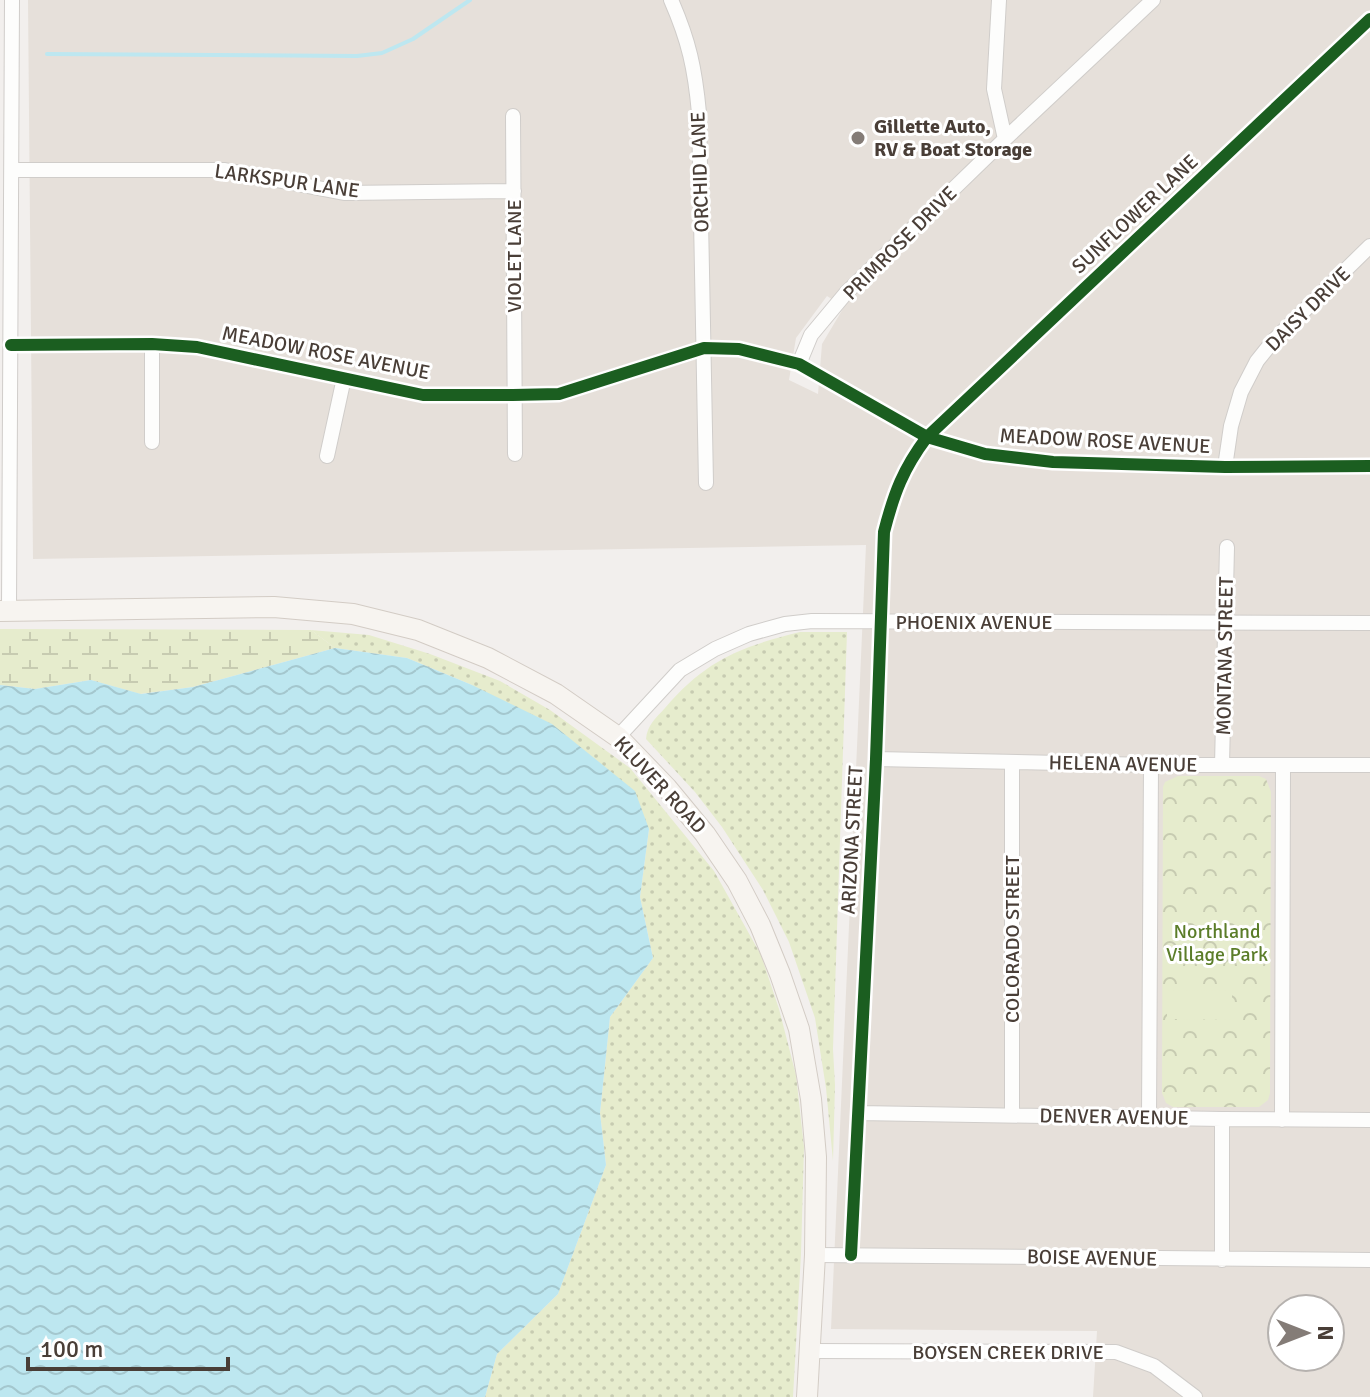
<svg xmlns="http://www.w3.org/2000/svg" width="1370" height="1397" font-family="Signika,sans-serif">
	<defs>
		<pattern id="grass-dots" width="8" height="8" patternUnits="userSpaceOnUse" patternTransform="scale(2)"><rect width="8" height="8" fill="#e6eccd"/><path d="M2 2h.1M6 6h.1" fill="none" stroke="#c7cbb1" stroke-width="1.8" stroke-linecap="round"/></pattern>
		<pattern id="wetland-marsh" width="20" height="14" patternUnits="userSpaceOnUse" patternTransform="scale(2)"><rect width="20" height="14" fill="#e6eccd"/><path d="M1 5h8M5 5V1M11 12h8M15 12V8" fill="none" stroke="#c7cbb1"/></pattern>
		<pattern id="park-crowns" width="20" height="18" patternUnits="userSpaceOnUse" patternTransform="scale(2)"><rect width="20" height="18" fill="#e6eccd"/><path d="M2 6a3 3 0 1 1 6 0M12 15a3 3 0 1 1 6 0" fill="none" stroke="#c7cbb1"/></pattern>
		<pattern id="water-waves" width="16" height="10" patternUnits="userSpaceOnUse" patternTransform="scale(2)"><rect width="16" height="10" fill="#bde7f0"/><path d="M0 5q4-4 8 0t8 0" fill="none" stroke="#a4c7ce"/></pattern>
	</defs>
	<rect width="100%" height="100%" fill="#f2efed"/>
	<path fill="#e6e0da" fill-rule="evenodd" d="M28,0H1370V1397H1093L1097,1331L831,1329L866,545L33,559ZM827,296L844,307L822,344L818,394L789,380L796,338ZM1282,1309H1330V1357H1282Z"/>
	<path fill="url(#grass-dots)" d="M311,630L369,635L430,654L500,681L550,710L630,768L714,871L761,955L779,1009L796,1075L804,1147L801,1254L793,1397H485L497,1354L558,1294L606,1165L600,1113L610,1017L653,958L640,897L649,829L472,685L407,658L335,648Z
		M800,632H847L833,1049L835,1085L833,1161L826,1088L815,1018L789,942L763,890L722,827L695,792L646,739C647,725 656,718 665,708C706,660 740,647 800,632Z"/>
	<path fill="url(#wetland-marsh)" d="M0,629L311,630L335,648L193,687L140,694L91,680L35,689L0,685Z"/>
	<path fill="url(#park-crowns)" d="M1178,776H1259L1266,779L1271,792L1270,1093L1268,1100L1259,1107H1173L1166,1103L1162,1093L1163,787L1165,782Z"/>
	<path fill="#e6eccd" d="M1167,990L1232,991V1020L1167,1019Z"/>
	<path fill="url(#water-waves)" d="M335,648L407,658L472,685L552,724L635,791L649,829L640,897L653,958L610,1017L600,1113L606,1165L558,1294L497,1354L485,1397H0V685L35,689L91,680L141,694L193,687Z"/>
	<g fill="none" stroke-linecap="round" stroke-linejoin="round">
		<path stroke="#bde7f0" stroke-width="4" d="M47,54L357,56L382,53L413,39L470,0"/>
		<g stroke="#d0cdca" stroke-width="16">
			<path id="street" d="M671,0C689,41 695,69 699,113L706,483
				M999,0L994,89L1005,139
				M513,116L515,454
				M12,170H225L344,193L514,191
				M152,344V442
				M11,345L152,344L197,347L423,395H513L559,394L704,348L739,349L799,364L927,437L985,454L1053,462L1225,467L1370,466
				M799,364L811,335L846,293L1005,139L1153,0
				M327,456L344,378
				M1225,467L1231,426L1241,392L1257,361L1273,341L1370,246
				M9,611L12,0
				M618,737L680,670L715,649L749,634L785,624L812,621L1370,623
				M876,759L1151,765H1370
				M1012,762V1115
				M1222,765L1227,547
				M859,1113L1222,1119L1370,1120
				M1149,1118L1151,765
				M1222,1119V1260
				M1282,1120L1283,765
				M815,1255L1370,1260
				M851,1255L876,759L884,532C894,493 903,469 927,437L1370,19
				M810,1351L1116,1352L1154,1366L1195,1397"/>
		</g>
		<g stroke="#d3ccc5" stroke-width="22">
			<path id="secondary" d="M0,611L274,607L353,614L418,630L488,658L556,694L618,737L667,788L705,834L737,881L760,925L780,974L799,1029L811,1099L816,1157L815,1255L807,1397"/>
		</g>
		<use href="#street" stroke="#fdfdfc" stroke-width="14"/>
		<use href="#secondary" stroke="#f7f4f0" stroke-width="20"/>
		<g stroke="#fff" stroke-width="17">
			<path id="cycleway" d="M11,345L152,344L197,347L423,395H513L559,394L704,348L739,349L799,364L927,437L985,454L1053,462L1225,467L1370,466
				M851,1255L876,759L884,532C894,493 903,469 927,437L1370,19"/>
		</g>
		<use href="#cycleway" stroke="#1b5e20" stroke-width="12"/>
	</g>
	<circle fill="#847c77" stroke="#fff" stroke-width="3" cx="858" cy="138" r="8"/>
	<g text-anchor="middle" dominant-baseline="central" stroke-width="6" stroke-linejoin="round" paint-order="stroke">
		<g font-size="20" font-weight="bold" fill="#493e37" stroke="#fff" text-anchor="start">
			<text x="874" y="126">Gillette Auto,<tspan x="874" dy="23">RV &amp; Boat Storage</tspan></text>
		</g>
		<g font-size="20" fill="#493e37" stroke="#fff">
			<text transform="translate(700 172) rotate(-92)">ORCHID LANE</text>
			<text transform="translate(287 181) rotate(8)">LARKSPUR LANE</text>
			<text transform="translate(1135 214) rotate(-43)">SUNFLOWER LANE</text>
			<text transform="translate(900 243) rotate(-45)">PRIMROSE DRIVE</text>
			<text transform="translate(514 256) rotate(-90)">VIOLET LANE</text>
			<text transform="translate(1308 309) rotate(-45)">DAISY DRIVE</text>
			<text transform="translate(326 353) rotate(11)">MEADOW ROSE AVENUE</text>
			<text transform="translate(1105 441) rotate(3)">MEADOW ROSE AVENUE</text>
			<text x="974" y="622">PHOENIX AVENUE</text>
			<text transform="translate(1225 656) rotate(-89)">MONTANA STREET</text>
			<text transform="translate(1123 764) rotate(1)">HELENA AVENUE</text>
			<text transform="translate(660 785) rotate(47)">KLUVER ROAD</text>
			<text transform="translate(852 840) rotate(-87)">ARIZONA STREET</text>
			<text transform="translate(1012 939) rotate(-90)">COLORADO STREET</text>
			<text transform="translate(1114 1117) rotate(1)">DENVER AVENUE</text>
			<text transform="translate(1092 1258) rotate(1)">BOISE AVENUE</text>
			<text x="1008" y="1352">BOYSEN CREEK DRIVE</text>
		</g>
		<g font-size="20" fill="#5b7d29" stroke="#fff">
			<text x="1217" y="931">Northland<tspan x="1217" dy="23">Village Park</tspan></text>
		</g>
	</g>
	<g transform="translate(1306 1333) rotate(90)"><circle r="38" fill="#ffffff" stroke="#b6b2af" stroke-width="2"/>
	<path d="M0-6L14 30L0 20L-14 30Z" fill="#847c77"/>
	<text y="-12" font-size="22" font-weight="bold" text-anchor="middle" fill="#493e37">N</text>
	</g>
	<path d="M28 1357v12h200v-12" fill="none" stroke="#493e37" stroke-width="4"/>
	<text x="40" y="1357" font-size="24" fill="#493e37" stroke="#ffffff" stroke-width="6" paint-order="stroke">100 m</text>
</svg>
